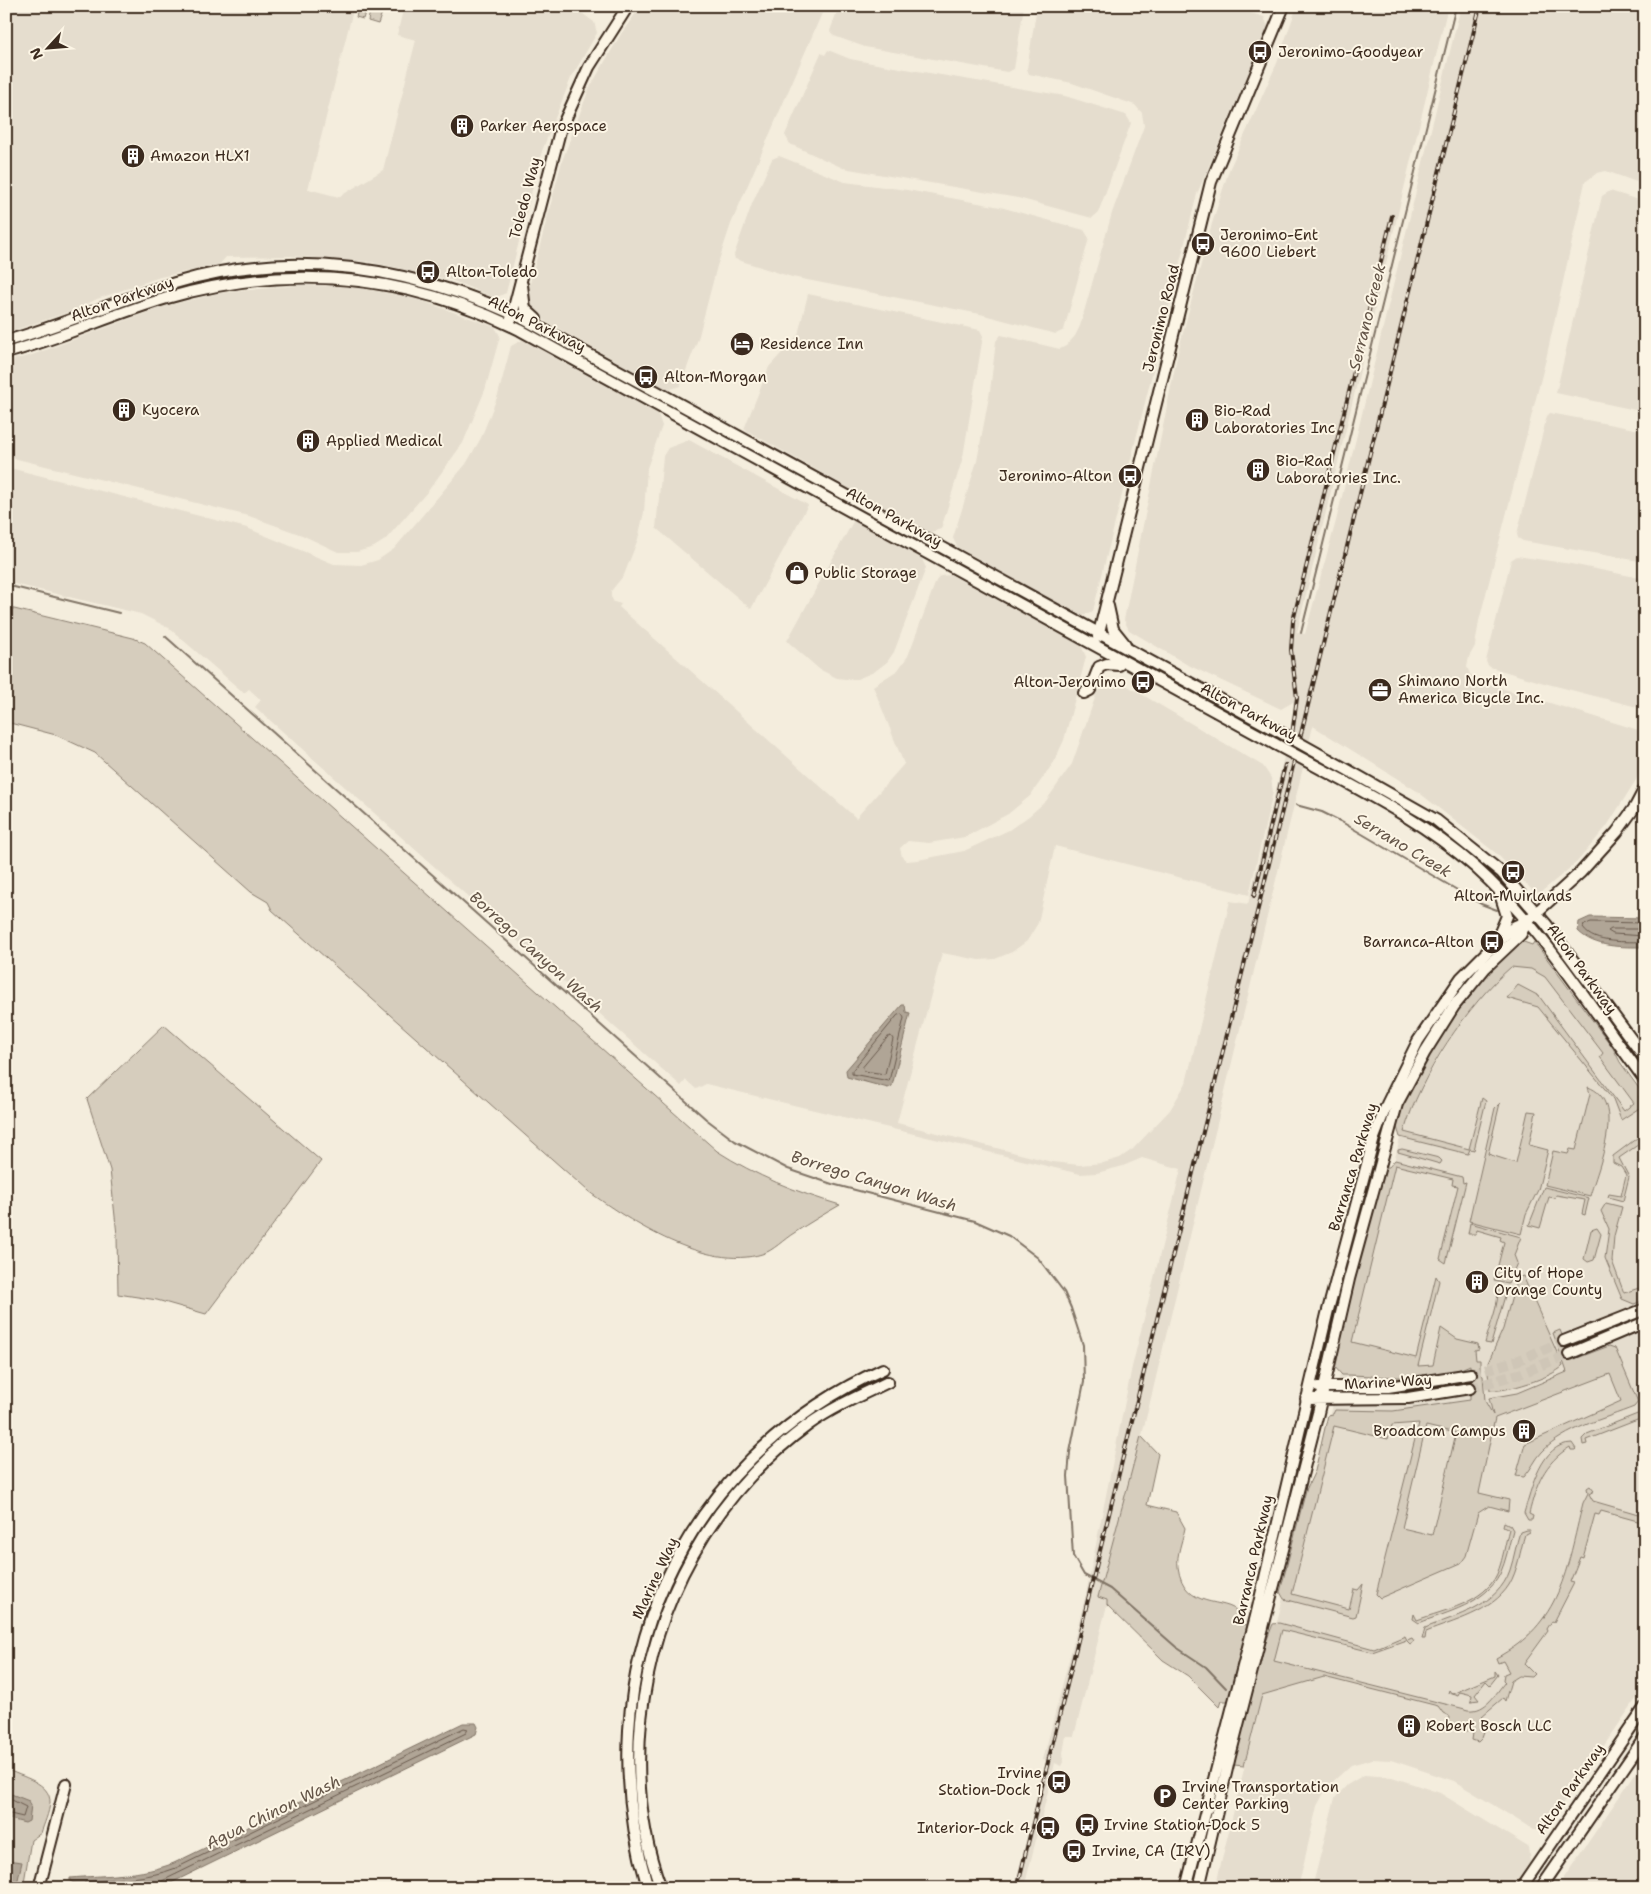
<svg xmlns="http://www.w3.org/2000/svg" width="1651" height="1894" font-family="'Shantell Sans',sans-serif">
	<rect width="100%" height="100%" fill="#f4eddd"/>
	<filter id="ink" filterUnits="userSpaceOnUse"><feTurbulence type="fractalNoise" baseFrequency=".02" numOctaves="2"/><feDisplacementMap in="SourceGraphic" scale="10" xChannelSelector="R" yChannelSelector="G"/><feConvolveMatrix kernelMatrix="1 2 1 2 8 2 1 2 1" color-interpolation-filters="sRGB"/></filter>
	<g filter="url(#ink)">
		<path fill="#e5ddce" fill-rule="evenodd" d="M6,6H354L308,189L339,197L383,170L416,40L397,35L404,6H572L594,22L597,33L571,78L542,151L506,293L495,298L451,280L370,262L291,256L226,257L219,265L160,277L97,299L72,311L6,333Z
			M641,6H825L731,224L717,266L698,339L680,386L668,390L534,315L527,295L562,161L589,89L621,34Z
			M839,6H1024L1014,69L1007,72L865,47L834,36L830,31Z
			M1037,6H1228L1264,17L1268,27L1197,194L1093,611L1081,616L957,547L953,538L977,461L990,391L996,341L1001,335L1060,349L1066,346L1075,336L1080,326L1112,213L1144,126L1142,113L1135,105L1072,83L1029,74L1027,69Z
			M1297,6H1448L1297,632L1305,634L1336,521L1461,6H1645V185L1606,171L1597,173L1585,182L1546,359L1479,621L1475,646L1469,657L1467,667L1470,674L1481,682L1645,732V762L1636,780L1607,826L1577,862L1540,893L1532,890L1497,854L1417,791L1313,726L1143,1431L1098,1596L1107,1600V1605L1074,1736H1066L1063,1753L1064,1760L1061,1766L1055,1763L1024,1888H1016L1047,1761L1043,1760L1086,1594L1132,1367L1181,1169L1142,1158L1123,1166L1097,1173L1080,1174L706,1084L696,1089L686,1080L681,1086L255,707L261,700L249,689L244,693L169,628L141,614L6,582V467L247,528L334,564L361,565L378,560L394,549L466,464L481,438L498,395L511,346L522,340L658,414L662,426L647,468L644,512L638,539L624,575L611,591V597L614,602L621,604L619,607L856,818L904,764L873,686L898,670L908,656L936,581L940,576L951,575L1081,645L1086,657L1064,740L1054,762L1030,796L1008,814L965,837L929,843L908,841L900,848L902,857L907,861L918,860L964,851L1009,830L1029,816L1046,801L1072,764L1097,692L1106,684L1118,682L1126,685L1263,766L1271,778L1273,792L1249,895L1055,846L1038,923L1027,941L1012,952L995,959L979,960L942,953L897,1123L1052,1162L1079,1165L1103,1163L1120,1158L1133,1149L1170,1110L1186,1083L1230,901L1248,904L1293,720V702L1281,709L1186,664L1129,630L1124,620L1178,352L1210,230L1229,170L1277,63Z
			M828,50L850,59L882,65L1065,96L1126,115L1131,123L1098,213L1092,218L1018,198L843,168L790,144L785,135L821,53L825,55Z
			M779,156L845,182L907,190L1000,207L1084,230L1089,238L1064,330L1056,334L980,314L792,277L735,259L734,255L752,204L772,159Z
			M1610,191L1645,202V412L1556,393L1602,196Z
			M298,285L350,286L414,298L495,327L500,336L485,390L463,443L428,491L385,540L374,547L357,552H338L302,535L249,516L13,458L6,454V361L29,356L162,307L219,293Z
			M808,294L980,330L983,336L963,457L941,529L928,533L744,429L769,367L798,335Z
			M1550,413L1645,431V562L1523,541L1518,538L1517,534L1547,416Z
			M689,440L808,505L751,609L656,528L663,456L668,448Z
			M854,520L922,559L926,568L894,652L887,662L874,672L857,679H846L837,678L819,669L787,641Z
			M1517,556L1571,564L1645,579V709L1544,683L1490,667L1487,664L1486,661L1511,560Z
			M1513,963L1551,973L1645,1108V1521H1642L1645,1523V1686L1577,1785L1545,1827L1534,1830L1454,1781L1391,1760L1372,1759L1351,1765L1327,1787L1317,1806L1298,1888H1215L1262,1695L1267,1661L1404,1123L1422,1086L1470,1006ZM1524,1665L1531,1677H1515L1508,1687L1507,1697L1505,1700L1503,1697L1485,1710Z
			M1645,1759V1888H1557Z
			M1364,1775L1392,1777L1440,1793L1528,1847L1530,1862L1512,1888H1312L1335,1798L1347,1785Z"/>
		<path fill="#d6cdbd" stroke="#887c6e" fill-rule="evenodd" d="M359,6H367L363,19L356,17Z
			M371,6L384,7L378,24L368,21Z
			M6,607L133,638L145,643L717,1151C756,1176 796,1192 840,1205C824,1214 809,1223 794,1233C784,1239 773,1251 762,1254C707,1271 630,1222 588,1191L272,910L268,902L251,892L95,753L56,735L6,722Z
			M1521,941L1532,945L1534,942L1539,948L1613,1048L1620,1062L1643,1094L1639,1096L1641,1107L1621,1120L1613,1099L1538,1007L1507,998L1518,985L1539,996L1624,1111L1634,1103L1600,1057L1603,1053L1545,977L1531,969L1511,967C1467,1005 1420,1076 1404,1132L1469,1149L1482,1098L1486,1101L1485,1105L1474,1150L1470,1149L1468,1154L1400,1137L1396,1124L1401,1107L1439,1035L1488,974Z
			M164,1025L321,1161L206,1314L157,1300L118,1294L117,1235L110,1170L87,1099Z
			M1588,1087C1628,1101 1597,1170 1590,1196L1545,1185L1553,1151L1568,1154L1570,1149L1576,1150L1590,1094Z
			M1500,1103L1488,1154L1516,1163L1528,1111L1536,1112L1529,1145L1548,1150L1538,1190L1526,1214L1521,1234L1469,1221L1495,1108Z
			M1645,1132V1140L1619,1158L1629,1177L1623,1201L1608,1197L1609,1194L1621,1196L1626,1175L1621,1167L1613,1163V1156Z
			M1402,1149L1439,1158L1442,1161L1440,1164L1398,1152V1150Z
			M1395,1160L1462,1177L1463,1183L1466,1182L1446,1263L1440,1259L1458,1186L1452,1185L1453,1179L1395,1165L1352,1342L1416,1358L1436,1276L1439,1281L1418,1366L1433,1365L1441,1328L1457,1339L1478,1344L1479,1349L1475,1350L1476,1360H1480V1374L1483,1376L1485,1401L1493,1415L1489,1398L1517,1393L1567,1372L1553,1333L1560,1330L1572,1360L1609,1346L1615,1348L1638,1402L1634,1407C1604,1419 1565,1428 1542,1452C1535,1459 1531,1470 1524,1477L1516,1476L1525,1444L1621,1401L1610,1374L1495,1418L1479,1493L1509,1500L1508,1511L1489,1506L1478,1513L1466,1556L1461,1563L1380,1598L1376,1594L1419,1423L1392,1425L1388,1439L1334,1426L1292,1594L1349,1609L1354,1589L1358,1590L1363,1584L1356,1616L1353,1617L1284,1599L1280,1592L1306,1490L1315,1471L1328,1415L1333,1414L1335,1410L1393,1411L1470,1400V1365C1431,1384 1384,1375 1342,1375L1333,1365L1384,1167H1389ZM1426,1426L1456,1433L1432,1535L1402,1528Z
			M1544,1187L1589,1198L1585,1215L1582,1214L1585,1200L1556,1195L1555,1198L1549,1197L1540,1228L1529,1225Z
			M1606,1203L1622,1207L1614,1236L1612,1261L1624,1293L1645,1286V1300L1634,1304L1622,1299L1605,1258L1609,1229L1601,1211Z
			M1470,1223L1521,1237L1514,1255L1517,1263L1508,1284L1494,1281L1504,1242L1500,1240L1501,1237L1477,1230L1476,1234H1468Z
			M1597,1228L1601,1234L1594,1260L1588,1262L1584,1259L1591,1230Z
			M1523,1276L1563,1366C1553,1377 1504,1393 1490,1390L1487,1365L1503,1329L1517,1278Z
			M1498,1287L1507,1289L1491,1344L1485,1343C1490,1324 1499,1306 1498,1287Z
			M1645,1411V1417L1586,1440L1587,1444L1583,1445L1582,1439L1587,1434Z
			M1141,1436L1158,1454L1147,1505L1176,1512L1185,1528C1183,1539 1176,1555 1178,1567C1184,1612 1226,1596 1239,1613C1241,1616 1242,1620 1243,1624L1248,1625L1228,1701H1221L1219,1707L1188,1676L1163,1660L1107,1605V1600L1098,1597Z
			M1572,1443L1576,1449L1575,1450H1571L1570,1447C1544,1463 1536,1485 1529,1514L1533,1516L1532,1520H1528L1524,1513C1531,1490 1541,1443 1572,1443Z
			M1590,1486L1594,1491L1589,1494L1593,1501L1645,1516V1523L1601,1511L1599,1515L1595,1514L1583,1558L1580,1557L1570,1582L1574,1583L1554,1622L1552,1621L1547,1629L1548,1631L1524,1664L1534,1674L1531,1677L1519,1676L1511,1681L1505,1701L1503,1698L1482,1716L1488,1721L1482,1738L1478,1742L1472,1740L1473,1733L1448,1725L1449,1716L1443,1713L1438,1706L1324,1677L1262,1695L1244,1766L1234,1765L1257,1665L1273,1624L1279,1623L1374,1649L1405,1636L1407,1640L1412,1638L1414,1641L1410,1644L1406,1640L1372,1652L1282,1630L1274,1661L1469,1710C1486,1712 1496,1693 1505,1682L1503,1680L1504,1674L1509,1672L1503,1661L1498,1663L1496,1658C1562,1623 1566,1570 1583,1503L1588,1493L1587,1488Z
			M1504,1522L1510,1525L1513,1530C1509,1544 1506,1561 1500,1574C1485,1604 1447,1612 1419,1623L1413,1619L1414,1614L1417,1620C1444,1610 1484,1603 1497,1574C1503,1560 1505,1543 1509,1529L1503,1526Z
			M1526,1530H1530L1529,1532L1525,1534C1520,1551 1518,1570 1509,1585C1492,1612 1453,1621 1426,1632L1425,1639H1422L1425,1628C1457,1615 1498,1606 1510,1570C1514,1558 1516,1544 1520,1532Z
			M1495,1671L1498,1675L1490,1685L1486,1681L1475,1695L1479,1700L1471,1701L1472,1695L1460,1692L1458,1696L1448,1693L1449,1690L1452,1694L1495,1676Z
			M6,1769C21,1777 51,1782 50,1803C49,1813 44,1824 41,1833L31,1840L23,1888H6Z"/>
		<path fill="#b0a596" stroke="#817466" d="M1590,917L1645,918V947C1622,947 1595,948 1578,931L1579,922Z
			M902,1005H905L906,1012L910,1013L892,1086L888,1088L847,1077L846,1070Z
			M463,1723H476L478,1727L476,1734L171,1883L157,1888H84L70,1881V1878C105,1875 142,1876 174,1863Z
			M6,1792L29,1801L31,1805L29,1821L25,1823L6,1818Z
			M6,1860L22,1862L16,1888H6Z"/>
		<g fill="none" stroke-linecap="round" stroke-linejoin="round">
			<path stroke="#6a5b4e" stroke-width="1" d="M1645,923L1591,922L1584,925L1583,928C1594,945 1627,941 1645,942
				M1645,929H1611L1608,931L1613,934L1645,936
				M898,1015L902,1014L904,1018L889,1081L852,1074V1071Z
				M888,1037L891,1036L893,1039L885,1074L864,1071L863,1067Z
				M6,1797L26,1807L23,1817L6,1813
				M83,1888L85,1882C116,1879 148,1879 176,1868L464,1728L468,1729L466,1733L162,1881L159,1888
				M91,1888L150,1881L153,1888"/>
			<path stroke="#817466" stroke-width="2" d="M6,585L119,613
				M1301,633L1456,6
				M165,636L706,1119L735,1141L788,1169L832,1184L975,1221L1009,1236L1038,1258L1064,1292L1071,1308L1083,1345L1084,1382L1070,1452L1068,1476L1073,1556L1084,1575L1110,1589L1176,1647L1206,1667L1226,1688
				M1296,805L1322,812L1340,821L1481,904L1497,910"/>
			<path stroke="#cfc6b7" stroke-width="10" stroke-dasharray="10 5" stroke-linecap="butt" d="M1471,1374L1519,1360L1564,1341
				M1470,1388L1522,1373L1569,1354"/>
			<g stroke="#3b2a1e" stroke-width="14">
				<path id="major" d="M522,285L525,309L536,319
					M511,319L560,131L589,67L628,6
					M6,341C64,325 118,300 175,283C294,247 411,267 522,318L1278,731
					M6,353C61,338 113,314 167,298C290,262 406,274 520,330L1275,744
					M1108,606L1113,629L1125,644
					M1098,637L1211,182L1284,6
					M1084,693L1090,690L1099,667L1107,664L1119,665L1123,661
					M1330,760L1436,820L1501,872L1546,924L1645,1058
					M1325,771C1378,799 1430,827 1475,867C1542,927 1591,1008 1645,1080
					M1498,937L1507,916L1500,894
					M1564,1341L1645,1309
					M1569,1354L1645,1322
					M1318,1387H1388L1471,1374
					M1306,1399L1408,1398L1470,1388
					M39,1888L66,1784
					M648,1888C584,1674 679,1461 883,1369
					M661,1888C641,1835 636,1776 641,1720C653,1601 712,1496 808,1425C833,1407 861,1395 888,1382
					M1186,1888L1256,1616L1327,1314L1374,1138L1387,1104L1418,1041L1461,978L1493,946L1515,926L1527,921L1581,872L1617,832L1635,807L1645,788
					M1199,1888L1230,1756L1318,1413L1349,1279L1397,1104L1425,1052L1454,1006L1485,968L1521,934L1527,921
					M1521,1888L1645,1707
					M1541,1888L1645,1737"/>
			</g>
			<use href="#major" stroke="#fcf5e5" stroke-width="10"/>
			<g stroke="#3b2a1e" stroke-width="4">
				<path id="rail" d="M1291,742L1297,698L1291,650L1293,621L1392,216
					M1254,896L1285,765
					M1017,1888L1480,6"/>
			</g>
			<use href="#rail" stroke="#fcf5e5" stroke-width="2" stroke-dasharray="5.5" stroke-linecap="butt"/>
			<g stroke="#3b2a1e" stroke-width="14" stroke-linecap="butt">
				<path id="major-bridge" d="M1278,731L1330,760
					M1275,744L1325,771"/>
			</g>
			<use href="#major-bridge" stroke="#fcf5e5" stroke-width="10"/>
		</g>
	</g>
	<defs>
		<g id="bus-disc" transform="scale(1.25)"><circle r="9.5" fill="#3b2a1e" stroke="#fcf5e5"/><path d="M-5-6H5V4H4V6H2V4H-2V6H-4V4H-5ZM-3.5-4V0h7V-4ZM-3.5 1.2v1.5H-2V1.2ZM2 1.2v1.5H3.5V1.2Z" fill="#fff"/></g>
		<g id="building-disc" transform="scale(1.25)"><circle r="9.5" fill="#3b2a1e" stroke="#fcf5e5"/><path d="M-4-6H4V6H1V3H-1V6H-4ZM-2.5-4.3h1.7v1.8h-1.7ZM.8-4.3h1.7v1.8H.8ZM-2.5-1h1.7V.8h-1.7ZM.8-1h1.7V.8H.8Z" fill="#fff"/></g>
		<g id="hotel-disc" transform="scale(1.25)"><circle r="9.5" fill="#3b2a1e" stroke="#fcf5e5"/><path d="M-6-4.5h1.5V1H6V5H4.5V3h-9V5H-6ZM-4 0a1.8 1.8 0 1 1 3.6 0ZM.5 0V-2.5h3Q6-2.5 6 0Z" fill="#fff"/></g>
		<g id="shop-disc" transform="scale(1.25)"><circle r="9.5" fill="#3b2a1e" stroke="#fcf5e5"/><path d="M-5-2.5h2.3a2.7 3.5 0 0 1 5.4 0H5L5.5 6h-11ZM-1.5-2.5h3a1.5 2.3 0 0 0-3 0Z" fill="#fff"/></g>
		<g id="office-disc" transform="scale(1.25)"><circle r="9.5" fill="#3b2a1e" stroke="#fcf5e5"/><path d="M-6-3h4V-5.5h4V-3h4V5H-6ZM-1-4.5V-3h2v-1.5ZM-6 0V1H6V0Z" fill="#fff"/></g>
		<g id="parking-disc" transform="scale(1.25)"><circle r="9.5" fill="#3b2a1e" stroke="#fcf5e5"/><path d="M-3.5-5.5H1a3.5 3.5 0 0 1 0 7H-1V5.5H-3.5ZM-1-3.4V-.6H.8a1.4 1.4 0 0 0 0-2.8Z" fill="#fff"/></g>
	</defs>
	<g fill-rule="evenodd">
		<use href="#bus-disc" x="1260" y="52"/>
		<use href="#building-disc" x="462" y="126"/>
		<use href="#building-disc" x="133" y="156"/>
		<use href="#bus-disc" x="1203" y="244"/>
		<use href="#bus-disc" x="428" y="272"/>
		<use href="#hotel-disc" x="742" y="344"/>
		<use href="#bus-disc" x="646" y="377"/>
		<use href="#building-disc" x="124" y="410"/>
		<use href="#building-disc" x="1197" y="420"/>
		<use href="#building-disc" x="308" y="441"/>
		<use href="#building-disc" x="1258" y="470"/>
		<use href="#bus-disc" x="1130" y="476"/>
		<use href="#shop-disc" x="797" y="573"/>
		<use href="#bus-disc" x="1143" y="682"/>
		<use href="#office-disc" x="1380" y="690"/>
		<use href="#bus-disc" x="1513" y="872"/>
		<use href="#bus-disc" x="1492" y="942"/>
		<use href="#building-disc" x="1477" y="1282"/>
		<use href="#building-disc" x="1524" y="1431"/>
		<use href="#building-disc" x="1409" y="1726"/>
		<use href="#bus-disc" x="1059" y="1782"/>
		<use href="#parking-disc" x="1165" y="1796"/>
		<use href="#bus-disc" x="1087" y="1825"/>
		<use href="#bus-disc" x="1048" y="1828"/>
		<use href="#bus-disc" x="1074" y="1851"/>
	</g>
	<g text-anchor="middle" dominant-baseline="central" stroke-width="4" stroke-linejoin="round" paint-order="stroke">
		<g font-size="15" fill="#3b2a1e" stroke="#fcf5e5" text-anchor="start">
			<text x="1278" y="52">Jeronimo-Goodyear</text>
			<text x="480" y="126">Parker Aerospace</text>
			<text x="150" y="156">Amazon HLX1</text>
			<text x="1220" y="235">Jeronimo-Ent<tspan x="1220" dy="17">9600 Liebert</tspan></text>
			<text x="446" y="272">Alton-Toledo</text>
			<text x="760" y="344">Residence Inn</text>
			<text x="664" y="377">Alton-Morgan</text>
			<text x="142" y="410">Kyocera</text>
			<text x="1214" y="411">Bio-Rad<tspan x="1214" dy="17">Laboratories Inc</tspan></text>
			<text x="326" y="441">Applied Medical</text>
			<text x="1276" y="461">Bio-Rad<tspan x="1276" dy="17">Laboratories Inc.</tspan></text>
			<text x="1112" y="476" text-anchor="end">Jeronimo-Alton</text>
			<text x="814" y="573">Public Storage</text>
			<text x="1398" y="681">Shimano North<tspan x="1398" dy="17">America Bicycle Inc.</tspan></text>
			<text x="1126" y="682" text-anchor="end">Alton-Jeronimo</text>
			<text x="1513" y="896" text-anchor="middle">Alton-Muirlands</text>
			<text x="1474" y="942" text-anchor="end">Barranca-Alton</text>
			<text x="1494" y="1273">City of Hope<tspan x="1494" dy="17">Orange County</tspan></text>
			<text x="1506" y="1431" text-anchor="end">Broadcom Campus</text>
			<text x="1426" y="1726">Robert Bosch LLC</text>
			<text x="1042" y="1773" text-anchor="end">Irvine<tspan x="1042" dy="17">Station-Dock 1</tspan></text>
			<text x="1182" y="1787">Irvine Transportation<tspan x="1182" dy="17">Center Parking</tspan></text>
			<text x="1104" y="1825">Irvine Station-Dock 5</text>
			<text x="1030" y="1828" text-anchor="end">Interior-Dock 4</text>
			<text x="1092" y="1851">Irvine, CA (IRV)</text>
		</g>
		<g font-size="15" fill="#3b2a1e" stroke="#fcf5e5">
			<text transform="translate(525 198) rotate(-75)">Toledo Way</text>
			<text transform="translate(122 299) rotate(-19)">Alton Parkway</text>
			<text transform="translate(1161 318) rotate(-76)">Jeronimo Road</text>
			<text transform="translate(537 324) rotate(27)">Alton Parkway</text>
			<text transform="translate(894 517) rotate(29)">Alton Parkway</text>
			<text transform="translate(1249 712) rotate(28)">Alton Parkway</text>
			<text transform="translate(1582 969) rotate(54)">Alton Parkway</text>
			<text transform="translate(1353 1167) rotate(-73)">Barranca Parkway</text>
			<text transform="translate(1388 1382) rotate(-3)">Marine Way</text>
			<text transform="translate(1253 1560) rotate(-77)">Barranca Parkway</text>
			<text transform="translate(655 1578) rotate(-65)">Marine Way</text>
			<text transform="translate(1570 1789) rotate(-55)">Alton Parkway</text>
		</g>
		<g font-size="16" font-style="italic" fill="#645548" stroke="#fcf5e5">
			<text transform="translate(1367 317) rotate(-76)">Serrano Creek</text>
			<text transform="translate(1403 845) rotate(31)">Serrano Creek</text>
			<text transform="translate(536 952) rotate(42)">Borrego Canyon Wash</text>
			<text transform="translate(874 1181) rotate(17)">Borrego Canyon Wash</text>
			<text transform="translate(273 1812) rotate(-26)">Agua Chinon Wash</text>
		</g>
	</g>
	<rect width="1651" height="1894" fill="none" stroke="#fcf5e5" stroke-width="25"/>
	<rect x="12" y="12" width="1626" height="1869" fill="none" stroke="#3b2a1e" stroke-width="2" filter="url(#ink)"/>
	<g transform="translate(48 48) rotate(244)" stroke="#fcf5e5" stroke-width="4" paint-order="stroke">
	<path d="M0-4L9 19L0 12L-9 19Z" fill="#3b2a1e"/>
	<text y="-8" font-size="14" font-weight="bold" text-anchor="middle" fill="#3b2a1e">N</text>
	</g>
</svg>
